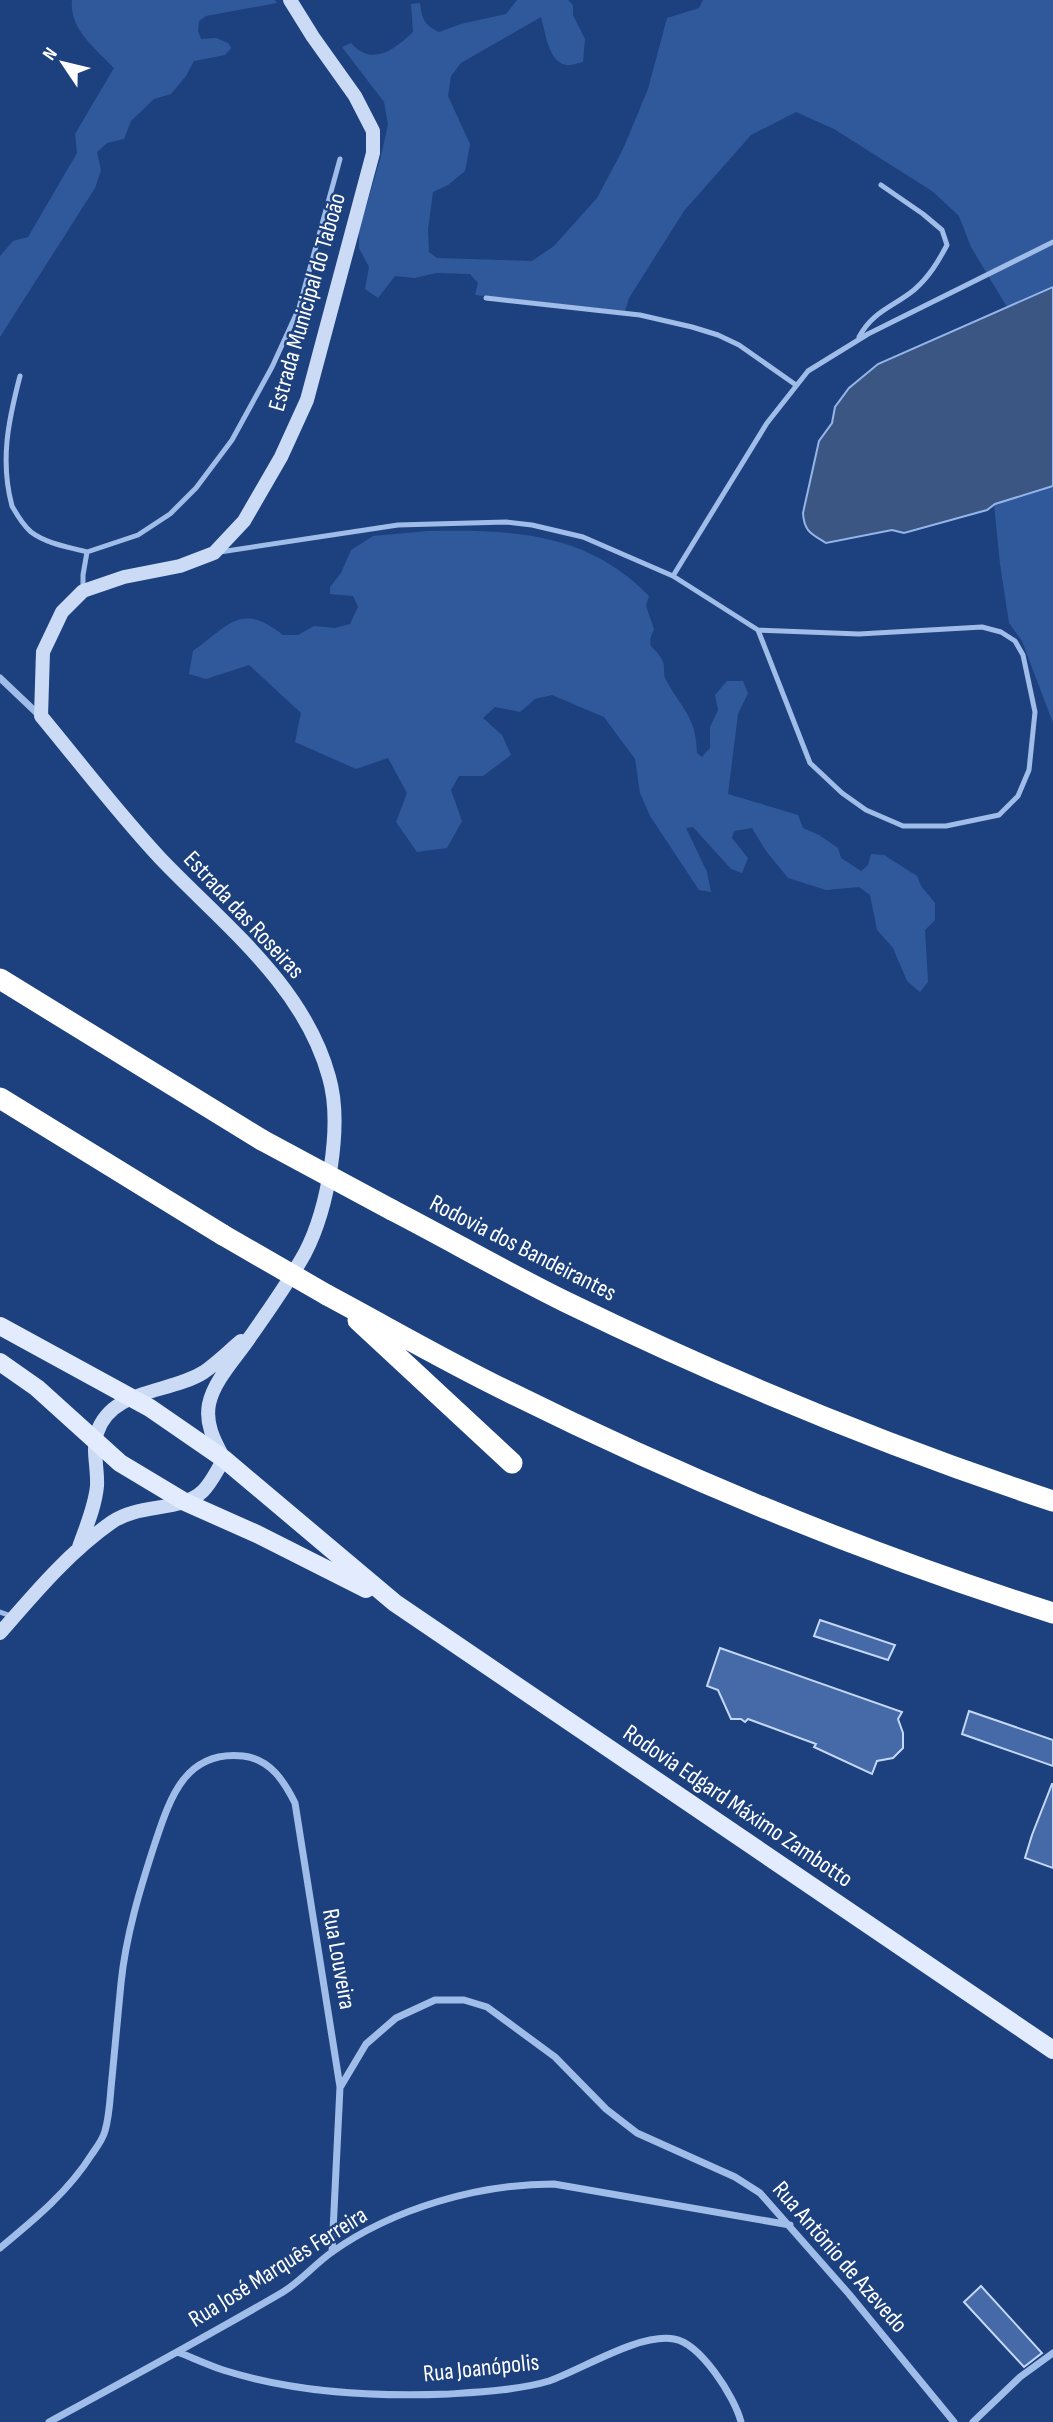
<svg xmlns="http://www.w3.org/2000/svg" width="1053" height="2422" font-family="'Sofia Sans Condensed',sans-serif">
	<rect width="100%" height="100%" fill="#1d417e"/>
	<path fill="#30599c" d="M72,0H275L277,3L206,16L199,21L198,31L201,39L216,38L228,43L231,48L225,55L194,61L186,76L171,94L154,99L131,121L124,139L107,143L97,152L101,170L95,188L0,337V256L13,241L28,237L77,153L75,134L114,68C96,49 69,29 72,0Z
		M517,0H568L573,5V15L585,39L583,62C578,63 570,66 566,65C548,62 545,30 541,17L461,63L451,76L448,96L470,144L465,171L448,185L433,192L428,229L429,252L437,258L532,261L554,246L597,198L623,149L648,89L667,18L699,8L703,0H1053V287L1007,307L971,247L959,216L932,191L834,129L796,112L751,135L684,211L629,298L625,311L475,295L478,283L470,274L436,273L415,278L395,276L378,298L365,289L369,267L359,248V231L381,156L388,124L384,102L342,47L351,43C372,67 394,50 413,32L411,4L420,3C422,19 424,25 439,32L461,24L506,14Z
		M1053,486V723L1022,641L1009,623L1000,564L994,504Z
		M428,531C512,530 586,531 649,596L646,606L654,629C644,651 656,645 663,662C665,667 663,673 665,678C681,709 696,715 697,753L702,757L710,748V727L718,710L715,695L727,681H743L748,693L738,714L728,794L798,815L803,828L819,835L838,848L841,858L861,871L868,865L871,854L884,855L917,876L921,886L935,903V920L925,930L928,982L920,992L907,981L893,948L877,930L870,895L859,887L826,890L788,878L766,851L752,828L734,831L732,838L748,858L742,873L731,869L693,827L686,828L707,872L711,892L699,890L650,816L640,793L635,759L604,717L552,695L535,699L520,712L495,707L483,718L502,735L511,755L483,776H459L451,790L462,821L447,848L417,852L396,822L407,793L388,758L356,769L295,742L301,713L249,665L206,679L189,674L193,651C230,624 241,602 283,635H298L314,626L335,628L350,624L358,607L353,596L330,594V587L341,573L351,550L373,536Z"/>
	<path fill="#3c5683" stroke="#94b5ea" stroke-width="2" d="M1053,287V486L995,504L987,510L904,533L892,530L826,543C812,534 804,532 803,513L819,441L832,423L835,407L849,388L878,364Z"/>
	<path fill="#466aa8" stroke="#c4d7f6" stroke-width="2" d="M820,1620L895,1645L888,1660L814,1636Z
		M720,1648L902,1712L898,1719L903,1733V1748L893,1758L877,1761L872,1774L814,1747L816,1744L748,1719L745,1722L741,1719H731L718,1690L707,1686Z
		M969,1711L1053,1740V1766L962,1734Z
		M1052,1784H1053V1868L1025,1858L1032,1835Z
		M981,2286L1042,2353L1024,2367L964,2302Z"/>
	<g fill="none" stroke-linecap="round" stroke-linejoin="round">
		<path stroke="#a0bce8" stroke-width="5" d="M486,298L640,315L692,327L718,335L739,345L796,385
			M859,337C873,311 893,307 914,290C929,277 938,262 947,245L942,230L923,214L881,185
			M20,376C8,422 0,461 12,506C17,515 23,525 31,532C47,544 69,547 87,552
			M220,552L398,525L506,522L532,525L583,537L673,576L758,630L810,763L842,793L866,810L903,826H946L999,815L1018,796L1029,770L1035,712L1023,655L1015,641L1001,632L982,627L859,634L758,630
			M673,576L767,423L808,371L868,334L1053,242
			M83,588V575L87,552L138,535L170,514L196,488L232,440L272,367L299,308L340,159
			M0,1612L11,1616"/>
		<path stroke="#a0bce8" stroke-width="7" d="M0,678L40,716
			M341,2086L366,2044L396,2018L435,2000H464L487,2007L555,2057L606,2109L637,2133L735,2177L760,2193L849,2294L954,2422
			M0,2248C35,2219 68,2192 92,2154C97,2147 103,2139 105,2131C110,2114 110,2095 112,2078C115,2046 118,2014 121,1983C126,1935 140,1889 155,1843C170,1798 185,1750 243,1756C270,1759 284,1781 295,1803L340,2087L332,2252
			M178,2352C193,2358 208,2365 223,2370C296,2393 373,2397 449,2394C480,2392 519,2390 549,2381C583,2369 639,2333 674,2339C700,2343 735,2397 741,2422
			M49,2422C128,2379 206,2337 283,2292C301,2281 315,2264 332,2252C394,2208 479,2184 554,2184L790,2225
			M973,2422L1020,2377L1053,2353"/>
		<path stroke="#cbdbf6" stroke-width="14" d="M79,1547C86,1527 95,1507 97,1486C98,1468 92,1450 97,1433C111,1388 170,1394 204,1372C217,1363 229,1351 241,1341
			M0,1633C34,1594 69,1552 112,1522C139,1503 182,1512 203,1491C212,1482 217,1470 224,1459C215,1442 205,1425 209,1404C214,1380 236,1358 250,1337C269,1310 289,1282 305,1253C328,1209 343,1125 329,1077C304,985 223,924 160,858C118,813 80,763 41,716L43,652L62,612L83,591L124,577L180,566L214,553L244,521L281,457L307,400L373,153V131L355,96L313,37L290,0"/>
		<path stroke="#e3ebfe" stroke-width="18" d="M0,1326L150,1408L224,1459L395,1603L1053,2050
			M0,1362L37,1388L120,1463L185,1502L257,1534L366,1589"/>
		<path stroke="#fff" stroke-width="21" d="M0,979L262,1140
			M0,1098L223,1235
			M392,1210C450,1240 507,1273 566,1302C724,1379 886,1446 1053,1501
			M327,1295C387,1327 447,1362 509,1392C684,1479 867,1554 1053,1613
			M358,1320L512,1463"/>
		<path stroke="#fff" stroke-width="21" d="M262,1140L392,1210
			M223,1235L327,1295"/>
	</g>
	<g text-anchor="middle" dominant-baseline="central" stroke-width="5" stroke-linejoin="round" paint-order="stroke">
		<g font-size="24" fill="#fff" stroke="#1d417e">
			<text transform="translate(307 302) rotate(-74)">Estrada Municipal do Taboão</text>
			<text transform="translate(244 915) rotate(47)">Estrada das Roseiras</text>
			<text transform="translate(523 1248) rotate(27)">Rodovia dos Bandeirantes</text>
			<text transform="translate(738 1806) rotate(34)">Rodovia Edgard Máximo Zambotto</text>
			<text transform="translate(339 1959) rotate(80)">Rua Louveira</text>
			<text transform="translate(840 2257) rotate(49)">Rua Antônio de Azevedo</text>
			<text transform="translate(278 2267) rotate(-32)">Rua José Marquês Ferreira</text>
			<text transform="translate(481 2368) rotate(-6)">Rua Joanópolis</text>
		</g>
	</g>
	<g transform="translate(63 63) rotate(305)" stroke="#1d417e" stroke-width="5" paint-order="stroke">
	<path d="M0-5L12 26L0 18L-12 26Z" fill="#ffffff"/>
	<text y="-10" font-size="19" font-weight="bold" text-anchor="middle" fill="#ffffff">N</text>
	</g>
</svg>
